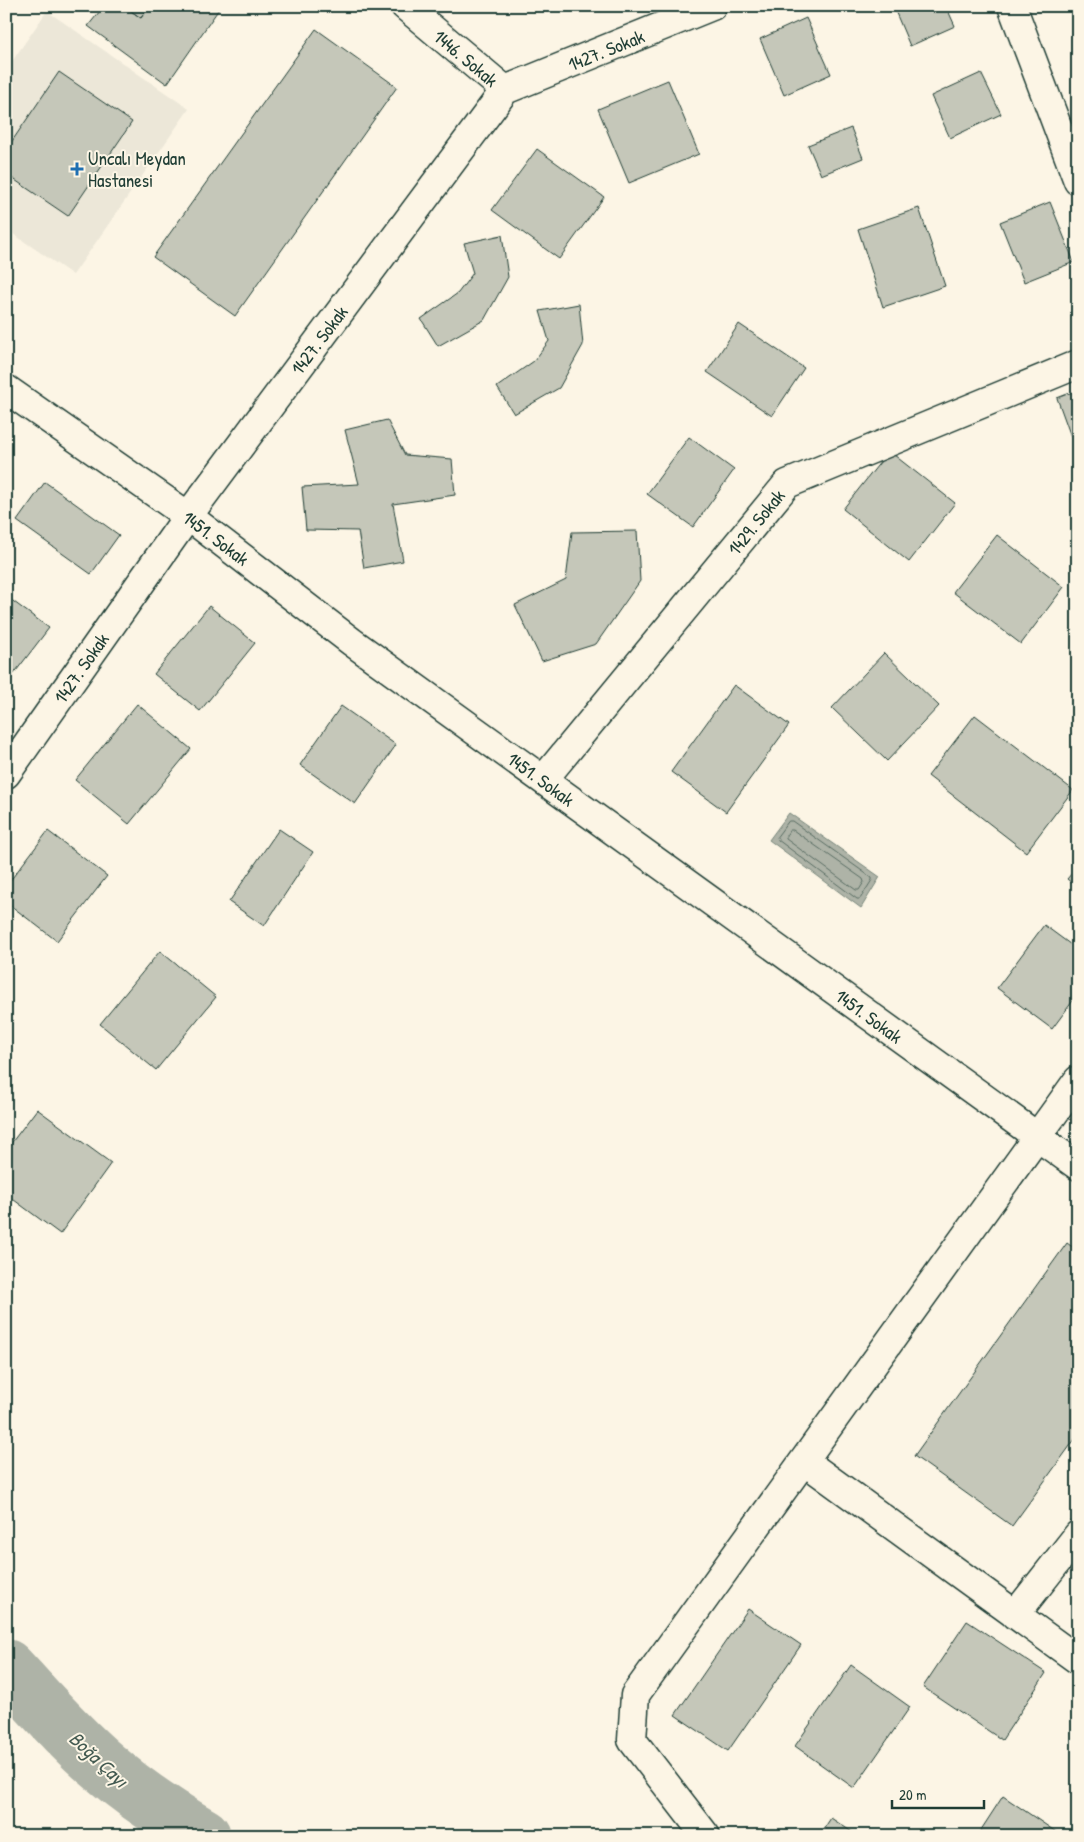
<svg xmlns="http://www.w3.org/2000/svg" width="1084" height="1842" font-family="'Patrick Hand',sans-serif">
	<rect width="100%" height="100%" fill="#fcf5e5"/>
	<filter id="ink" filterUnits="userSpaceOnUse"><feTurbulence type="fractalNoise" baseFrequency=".02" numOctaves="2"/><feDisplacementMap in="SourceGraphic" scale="10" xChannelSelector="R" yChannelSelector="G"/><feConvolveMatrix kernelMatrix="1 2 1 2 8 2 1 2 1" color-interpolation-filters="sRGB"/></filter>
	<g filter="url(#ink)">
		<path fill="#ece7d8" d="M47,11L189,109L73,275L6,229V70Z"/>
		<path fill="#aeb3a7" stroke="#758479" d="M789,813L880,877L861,908L769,840Z"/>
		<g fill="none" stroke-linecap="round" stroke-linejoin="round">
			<path stroke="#586c62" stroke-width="1" d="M789,821H792L872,878V880L860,899H857L778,840L777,837Z
				M790,830H793L863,879L864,882L859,890H856L786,839V836Z"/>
			<path stroke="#aeb3a7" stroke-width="56" d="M6,1667C38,1701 68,1736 103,1766C134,1793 167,1815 203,1836"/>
		</g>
		<path fill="#c5c7b9" stroke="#1f3d34" d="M104,6H124L141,18L149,6H221L167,84L88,26Z
			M124,6H149L141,18Z
			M893,6H946L955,26L910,46Z
			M806,18L831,74L784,95L760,39Z
			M316,29L397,87L235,316L153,257Z
			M59,72L132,122L68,216L6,174V150Z
			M981,73L1001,114L950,138L931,96Z
			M668,80L699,154L629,183L598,109Z
			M851,128L863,158L821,175L808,145Z
			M537,149L604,197L559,259L492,210Z
			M1050,202L1074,262L1024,282L1000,222Z
			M919,208L945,286L883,307L858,229Z
			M502,235L508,277L484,320L438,346L421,319L458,293L473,273L464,243Z
			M579,304L583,345L559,388L514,414L497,387L534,361L549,341L540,311Z
			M739,324L804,368L772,416L707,372Z
			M1078,390V456L1057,398Z
			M387,420L405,455L452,459L455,495L393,504L403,561L364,568L358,531L306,530L302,487L359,484L345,430Z
			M689,437L734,470L693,527L647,494Z
			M889,451L955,503L909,562L843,509Z
			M45,482L119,535L91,574L17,521Z
			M637,531L640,581L596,644L542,661L515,605L566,580L572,532Z
			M997,535L1064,587L1021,644L953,592Z
			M6,596L49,628L13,675L6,670Z
			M209,606L255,643L200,711L154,674Z
			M884,653L939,706L887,761L832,708Z
			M734,685L789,725L726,812L671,772Z
			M137,704L191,749L129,824L75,780Z
			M341,706L396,745L355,804L300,765Z
			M975,715L1073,790L1026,852L928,776Z
			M279,829L313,852L264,926L229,902Z
			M48,831L107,876L57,941L6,902V886Z
			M1078,866V888L1067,879Z
			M1044,925L1078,950V994L1052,1029L997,988Z
			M160,951L216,997L156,1070L100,1024Z
			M37,1109L111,1163L60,1234L6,1194V1150Z
			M1067,1243L1078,1251V1435L1012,1526L914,1456Z
			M748,1609L801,1645L728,1751L675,1715Z
			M967,1621L1046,1673L1002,1740L923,1687Z
			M851,1665L910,1707L854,1788L795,1746Z
			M1003,1796L1062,1836H977Z
			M831,1818L858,1836H819Z"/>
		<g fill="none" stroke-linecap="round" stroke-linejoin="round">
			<g stroke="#1f3d34" stroke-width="31">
				<path id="minor" d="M405,6L505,90
					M1012,6L1078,181
					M6,389L188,516L352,642L1078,1166
					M6,774L188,516L505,90L712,6
					M543,780L787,484L1078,364
					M804,1461L1078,1660
					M1015,1615L1078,1535
					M706,1836L632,1740L635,1695L1078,1080"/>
			</g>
			<use href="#minor" stroke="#fcf5e5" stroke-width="28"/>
		</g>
	</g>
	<path fill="#1f6fb2" stroke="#fcf5e5" stroke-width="2" d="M74.5 161.5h5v5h5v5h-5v5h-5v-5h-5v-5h5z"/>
	<g text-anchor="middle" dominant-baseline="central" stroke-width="4" stroke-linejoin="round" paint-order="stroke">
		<g font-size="19" fill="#1f3d34" stroke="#fcf5e5">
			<text transform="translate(606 50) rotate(-22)">1427. Sokak</text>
			<text transform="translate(466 58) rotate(40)">1446. Sokak</text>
			<text transform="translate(319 340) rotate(-53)">1427. Sokak</text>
			<text transform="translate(756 522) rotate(-51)">1429. Sokak</text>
			<text transform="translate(216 538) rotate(37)">1451. Sokak</text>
			<text transform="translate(81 668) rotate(-55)">1427. Sokak</text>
			<text transform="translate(541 779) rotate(36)">1451. Sokak</text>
			<text transform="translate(869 1016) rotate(36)">1451. Sokak</text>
		</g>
		<g font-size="19" fill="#1f3d34" stroke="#fcf5e5" text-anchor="start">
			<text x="88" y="158">Uncalı Meydan<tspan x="88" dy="22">Hastanesi</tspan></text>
		</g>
		<g font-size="20" font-style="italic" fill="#435a51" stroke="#fcf5e5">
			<text transform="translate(99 1759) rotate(43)">Boğa Çayı</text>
		</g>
	</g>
	<rect width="1084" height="1842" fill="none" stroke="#fcf5e5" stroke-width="25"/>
	<rect x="12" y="12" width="1059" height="1817" fill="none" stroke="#1f3d34" stroke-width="2" filter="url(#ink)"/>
	<path d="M892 1800v8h92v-8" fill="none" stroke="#1f3d34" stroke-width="2.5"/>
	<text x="899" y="1800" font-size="15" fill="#1f3d34" stroke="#fcf5e5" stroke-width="4" paint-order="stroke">20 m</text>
</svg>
